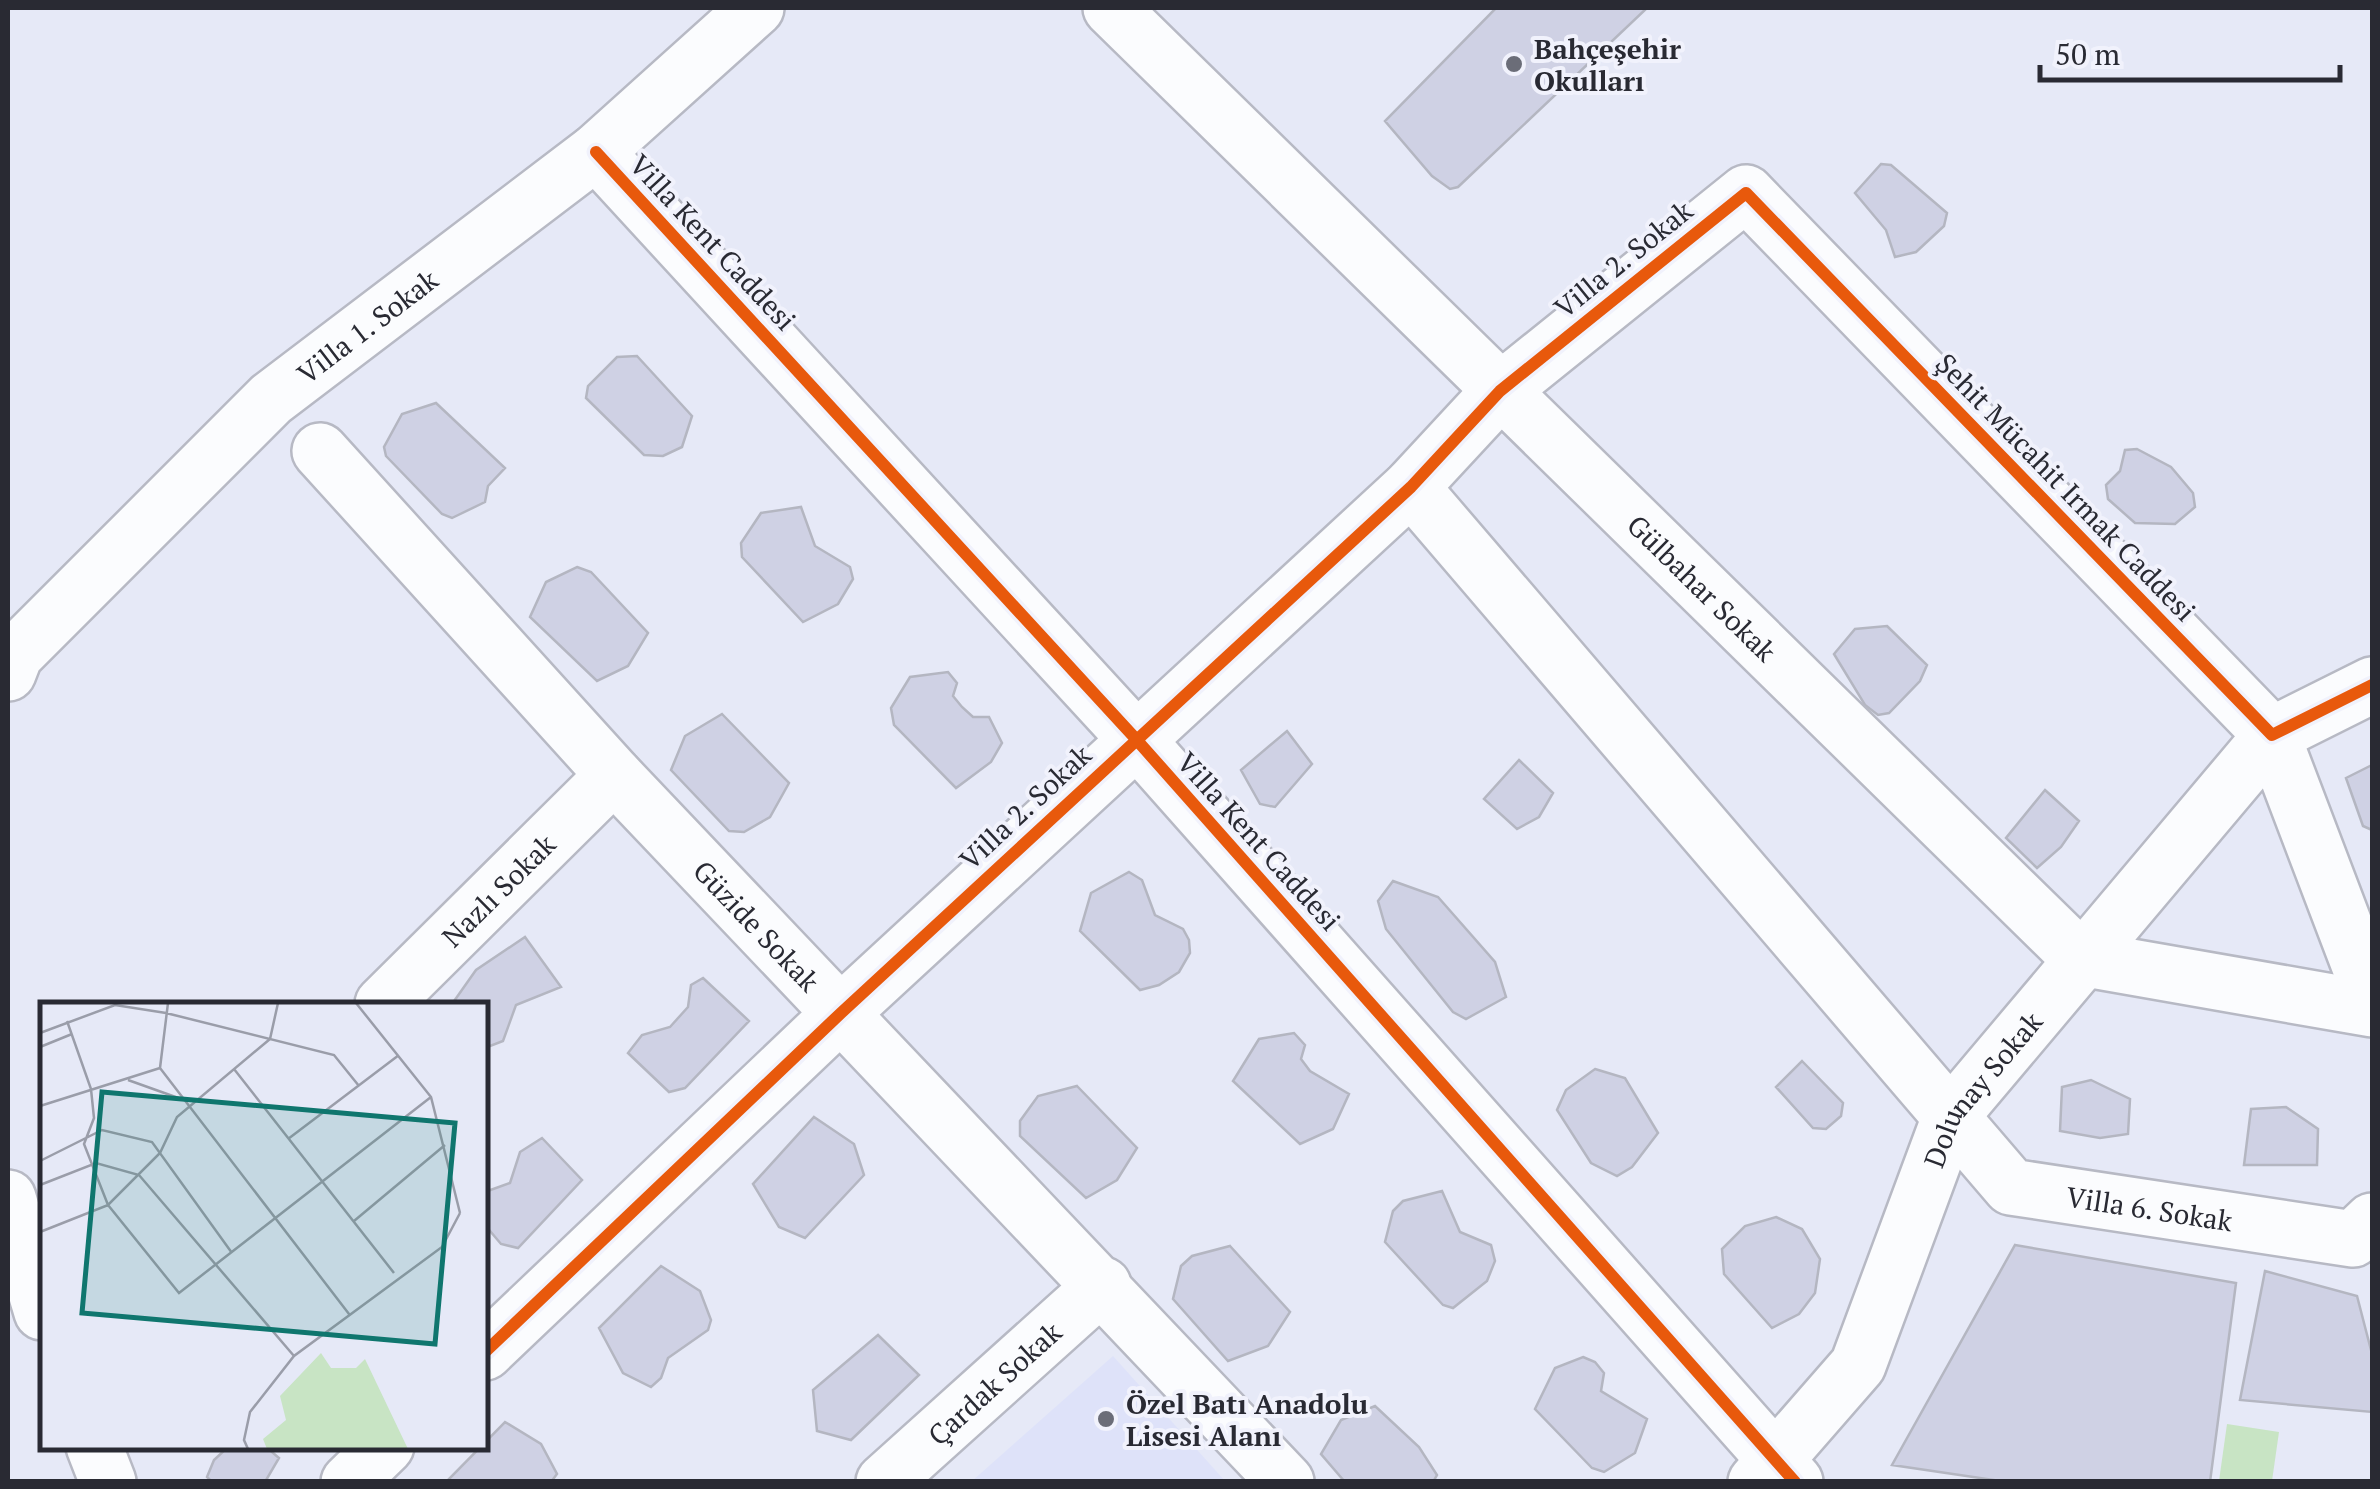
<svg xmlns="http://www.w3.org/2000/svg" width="2380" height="1489" font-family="'PT Serif',serif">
	<rect width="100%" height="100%" fill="#e6e9f7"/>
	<path fill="#dee2f9" d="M1113,1356L1225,1481H972Z"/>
	<path fill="#c8e4c4" d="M2227,1424L2279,1432L2272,1481H2219Z"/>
	<path fill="#cfd1e4" stroke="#b4b6c1" stroke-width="2.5" d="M1496,8H1647L1458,187L1450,189L1432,176L1385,121Z
		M1881,164L1891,165L1947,213L1944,226L1916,252L1895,257L1886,230L1855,193Z
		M637,356L692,416L682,447L663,456L644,455L586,398L588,386L617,357Z
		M436,403L505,468L488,486L485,502L452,518L442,514L386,456L384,447L402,414Z
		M2137,449L2171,467L2193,493L2195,507L2175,524L2135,523L2108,499L2106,485L2120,471L2125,450Z
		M801,507L815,546L850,567L853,579L838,604L803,622L742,557L741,543L761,513Z
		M577,567L591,572L648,633L628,666L597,681L530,617L546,582Z
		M1887,626L1927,665L1920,681L1889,713L1878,715L1865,705L1834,654L1855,629Z
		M948,672L957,683L953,696L962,707L973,717H989L1002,743L991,762L956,788L894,725L891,708L910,677Z
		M722,714L789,783L770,817L744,832L729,831L671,770L685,736Z
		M1287,731L1312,764L1275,807L1260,804L1241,770Z
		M1519,760L1553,793L1539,817L1517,829L1484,799Z
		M2372,765V830L2363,826L2346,778Z
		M2045,790L2079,821L2061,847L2037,868L2006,838Z
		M1129,872L1142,880L1155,915L1183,929L1189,940L1190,953L1179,972L1159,985L1140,990L1080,931L1091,893Z
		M1393,881L1438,897L1495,962L1506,997L1466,1019L1453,1012L1386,929L1378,901Z
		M525,937L561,987L516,1005L503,1041L485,1048V1004H452L476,970Z
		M703,978L749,1021L685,1088L669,1092L628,1053L642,1035L670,1027L688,1007L691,985Z
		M1294,1033L1305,1045L1301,1059L1310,1071L1349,1094L1333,1129L1300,1144L1233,1081L1259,1039Z
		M1802,1061L1843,1103L1841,1116L1826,1129L1813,1128L1776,1087Z
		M1595,1069L1625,1078L1658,1133L1632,1167L1617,1176L1591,1163L1557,1110L1566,1090Z
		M2091,1080L2130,1099L2128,1134L2100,1138L2060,1131L2062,1087Z
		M1077,1086L1137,1148L1117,1180L1086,1198L1020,1136V1121L1038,1096Z
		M2286,1107L2318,1129L2317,1165H2244L2251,1109Z
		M814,1117L854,1144L864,1175L805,1238L779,1227L753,1184Z
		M542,1138L582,1180L518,1248L501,1244L485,1225V1192L510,1183L520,1152Z
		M1442,1191L1460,1232L1491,1245L1495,1261L1487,1281L1453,1308L1443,1305L1385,1242L1393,1211L1403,1201Z
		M1776,1217L1802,1229L1820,1259L1815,1293L1799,1314L1772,1328L1724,1274L1722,1249L1745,1226Z
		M2015,1245L2236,1283L2210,1482H2007L1892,1465Z
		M1230,1246L1290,1312L1268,1346L1228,1361L1173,1299L1181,1266L1192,1256Z
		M661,1266L700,1291L711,1320L708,1330L668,1358L661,1378L651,1387L623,1373L599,1328Z
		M2265,1271L2357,1296L2372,1354V1412L2240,1400Z
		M878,1335L919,1375L851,1440L817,1431L813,1390Z
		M1583,1357L1595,1362L1604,1373L1601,1391L1647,1419L1635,1453L1604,1472L1592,1468L1535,1409L1555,1368Z
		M1375,1406L1419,1447L1437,1475L1433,1482H1345L1321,1454L1341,1420Z
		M505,1422L541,1444L557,1474L551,1482H446Z
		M229,1446H265L279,1458L265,1482H212L207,1477L214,1460Z"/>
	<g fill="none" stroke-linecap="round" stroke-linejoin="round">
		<g stroke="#b7b9c4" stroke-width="60">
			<g id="minor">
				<path id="s1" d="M1111,8L2080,958L2372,1009"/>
				<path d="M596,152L1135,738L1795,1482"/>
				<path id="s2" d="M320,451L614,775L1286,1482"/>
				<path id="s3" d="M1411,487L2011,1187L2353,1239L2372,1221"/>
				<path id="s4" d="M8,673L15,655L271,399L596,152L756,8"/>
				<path id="s5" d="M383,1004L614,775"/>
				<path d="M8,1198L42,1312"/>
				<path d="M485,1352L841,1013L1411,487L1500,391L1746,193L2272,735L2372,685"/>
				<path d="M94,1446L108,1482"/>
				<path d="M349,1482L386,1446"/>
				<path id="s6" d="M884,1482L1103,1285"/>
				<path id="s7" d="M1756,1482L1858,1365L1950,1117L2272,735L2372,998"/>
			</g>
		</g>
		<use href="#minor" stroke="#fbfcfe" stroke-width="55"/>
		<g stroke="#f1f2fc" stroke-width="19">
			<path id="cycleway" d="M596,152L1135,738L1795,1482
				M485,1352L841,1013L1411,487L1500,391L1746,193L2272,735L2372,685"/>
		</g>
		<use href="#cycleway" stroke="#e8590c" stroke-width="12"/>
	</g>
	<g fill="#6b6d78" stroke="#f1f2fc" stroke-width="4">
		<circle cx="1514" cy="64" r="10"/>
		<circle cx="1106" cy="1419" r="10"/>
	</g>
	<g text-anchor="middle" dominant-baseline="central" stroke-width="8" stroke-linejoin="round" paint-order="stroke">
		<g font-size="28" font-weight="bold" fill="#292a33" stroke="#f1f2fc" text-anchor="start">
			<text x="1534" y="48">Bahçeşehir<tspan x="1534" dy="32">Okulları</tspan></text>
			<text x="1126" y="1403">Özel Batı Anadolu<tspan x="1126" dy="32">Lisesi Alanı</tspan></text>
		</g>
		<g font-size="28" fill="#292a33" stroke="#f1f2fc">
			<text transform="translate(713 242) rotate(47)">Villa Kent Caddesi</text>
			<text transform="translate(1623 259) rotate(-39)">Villa 2. Sokak</text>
			<text stroke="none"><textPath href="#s4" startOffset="502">Villa 1. Sokak</textPath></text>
			<text transform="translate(2066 487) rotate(46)">Şehit Mücahit Irmak Caddesi</text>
			<text stroke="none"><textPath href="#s1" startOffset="828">Gülbahar Sokak</textPath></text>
			<text transform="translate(1025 807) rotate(-43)">Villa 2. Sokak</text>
			<text transform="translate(1259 841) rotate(48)">Villa Kent Caddesi</text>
			<text stroke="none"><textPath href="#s5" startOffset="162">Nazlı Sokak</textPath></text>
			<text stroke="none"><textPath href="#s2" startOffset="645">Güzide Sokak</textPath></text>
			<text stroke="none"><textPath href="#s7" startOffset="460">Dolunay Sokak</textPath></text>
			<text stroke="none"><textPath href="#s3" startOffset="1062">Villa 6. Sokak</textPath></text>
			<text stroke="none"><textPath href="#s6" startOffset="148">Çardak Sokak</textPath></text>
		</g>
	</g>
	<g transform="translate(40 1002)">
		<rect width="448" height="448" fill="#e6e9f7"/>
		<path d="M281,351L291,366H316L325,357L368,447H227L223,437L246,418L240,394Z" fill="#c8e4c4"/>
		<path fill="none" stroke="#9a9da9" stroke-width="2.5" d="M316,1L391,95L420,211M27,19L51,87L54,116L44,142L68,203L120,151L137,115L230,37L238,1M0,31L75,3L126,11L294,53L319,84M0,45L32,32M120,66L309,312M120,66L128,1M194,67L354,271M88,78L144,98M0,104L120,66M248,137L359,53M0,159L62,128L112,140L192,251M0,183L56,161L99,173L254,354M314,219L405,143M0,230L68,203L139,291L391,95M208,447L204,438L210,410L254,354L402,245L420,211"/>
		<path fill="#0f766e" fill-opacity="0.15" stroke="#0f766e" stroke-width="5" d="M62,90L415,121L395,342L42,311Z"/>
		<rect width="448" height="448" fill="none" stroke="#292a33" stroke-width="5"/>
	</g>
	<rect width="2380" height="1489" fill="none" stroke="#292a33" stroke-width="20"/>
	<path d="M2040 65v15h300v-15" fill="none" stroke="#292a33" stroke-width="5"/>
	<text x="2055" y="65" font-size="30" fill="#292a33" stroke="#f1f2fc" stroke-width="8" paint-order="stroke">50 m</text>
</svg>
